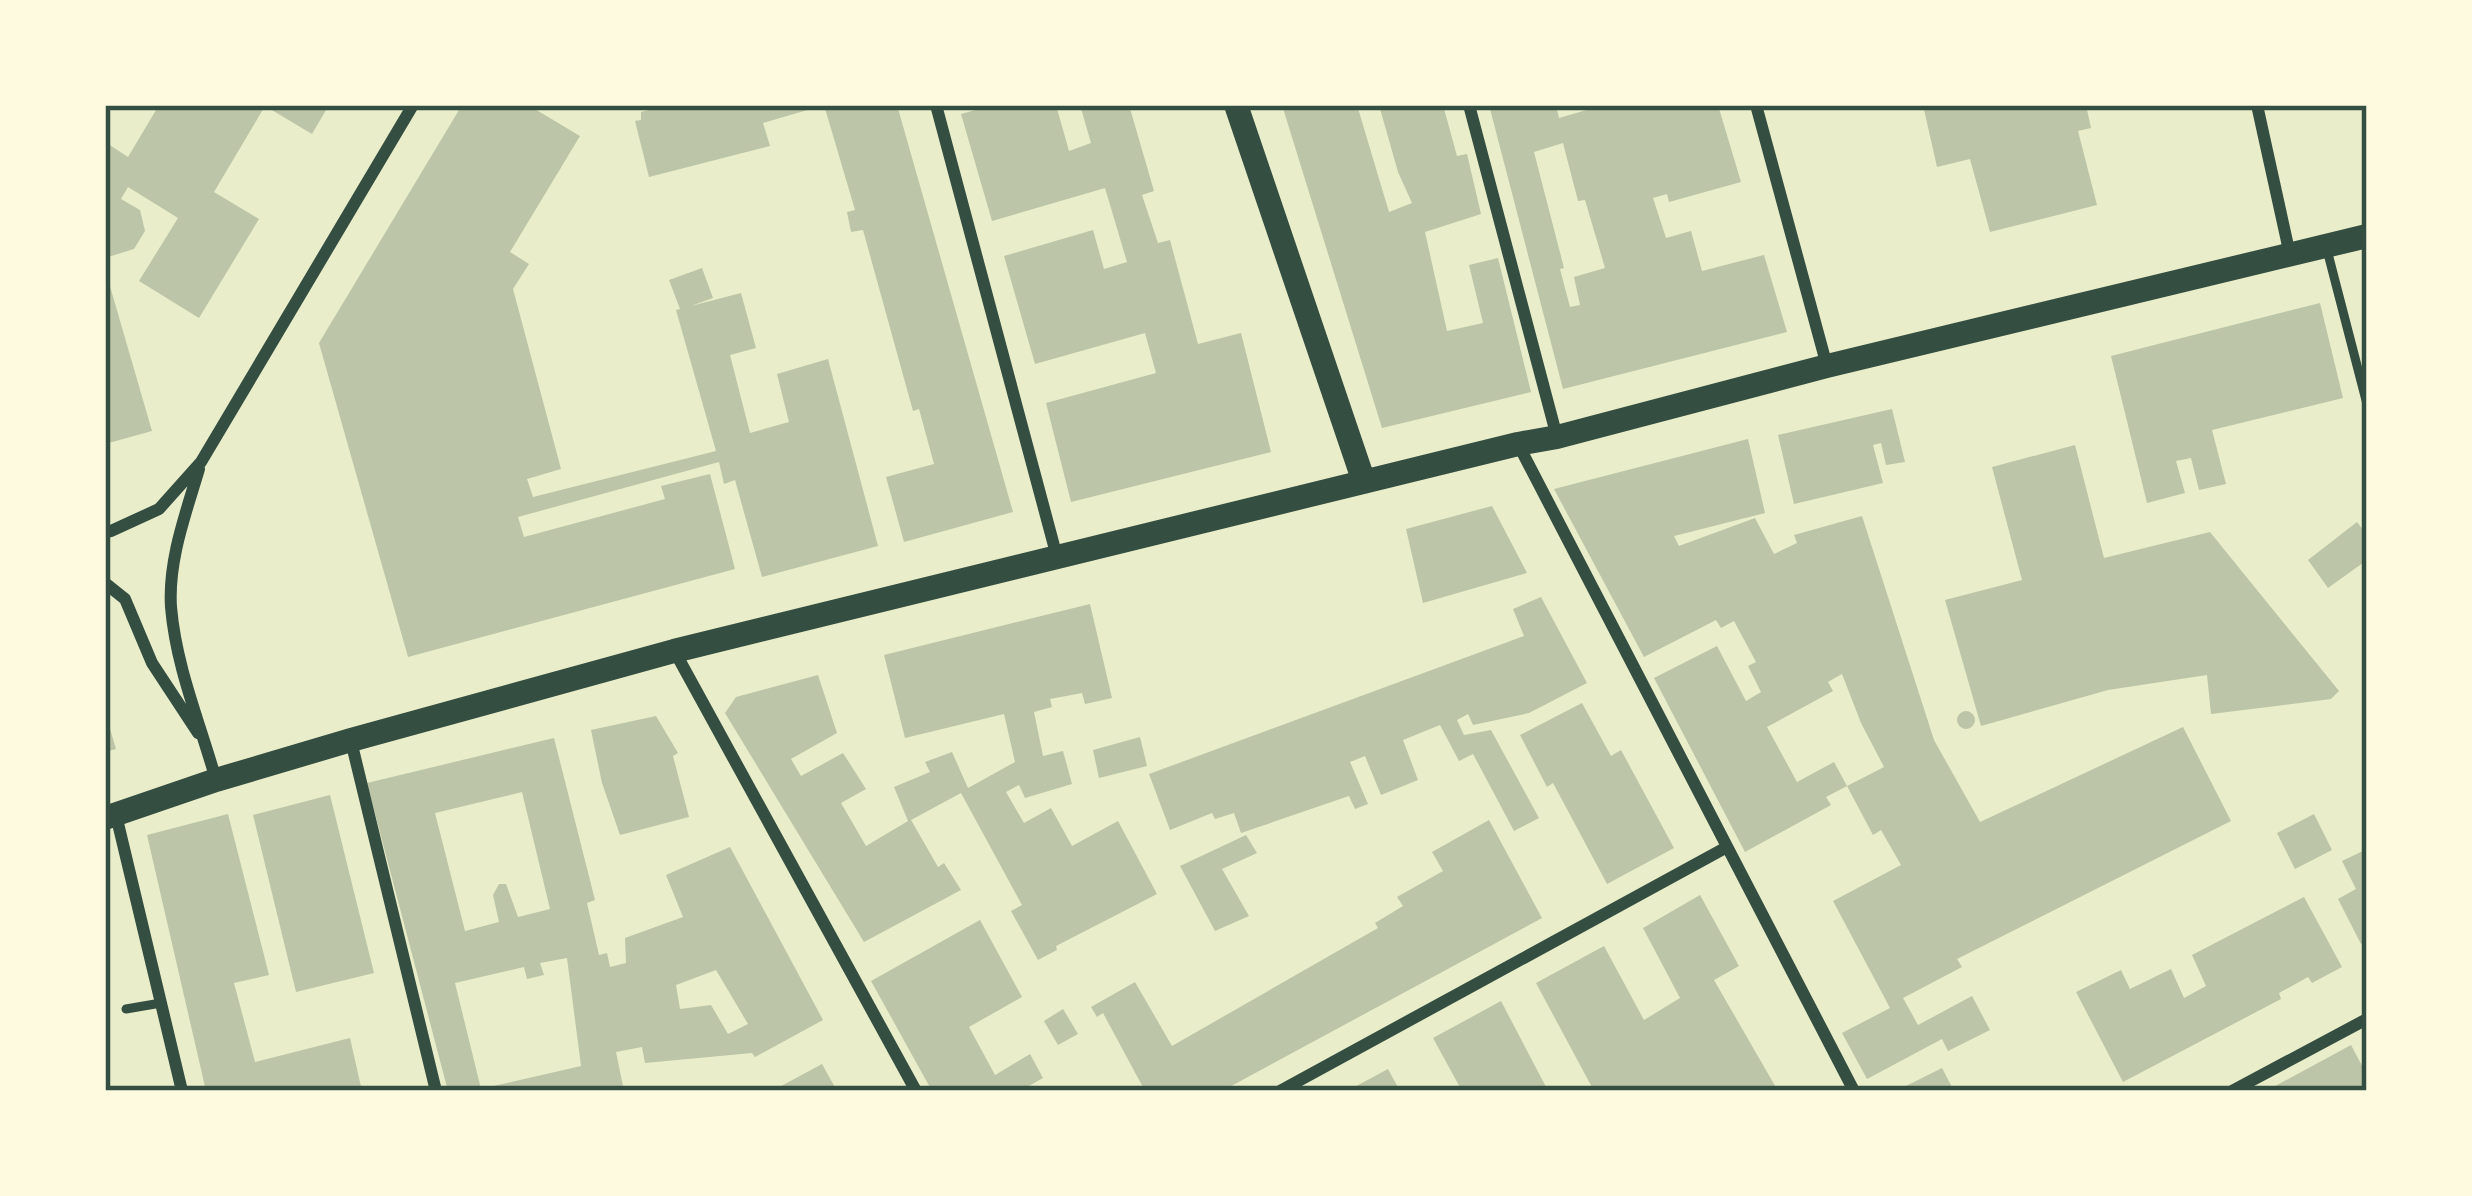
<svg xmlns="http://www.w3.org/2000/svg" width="2472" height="1196" font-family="'Fira Sans',sans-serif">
	<rect width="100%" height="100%" fill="#e9edc9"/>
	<path fill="#bcc5a7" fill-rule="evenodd" d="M159,105H329L312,134L265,106L214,192L259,219L199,318L139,281L178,218L128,187L121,199L140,210L145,231L134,249L105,258V142L128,157Z
		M462,105H528L580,136L510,252L529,264L513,289L561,469L527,479L533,497L716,451L676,310L680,309L669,280L702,268L713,298L691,306L741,293L756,348L730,355L750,433L789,422L777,374L828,359L878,546L762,577L735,480L724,484L719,462L518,517L524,537L665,499L661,486L710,474L735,569L408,657L319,343Z
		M647,105H821V106L763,123L770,146L649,177L635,121L641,120V112L649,110Z
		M824,105H897L1013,512L904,542L886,477L934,464L919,409L913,411L863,230L851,232L847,212L855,210Z
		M993,105H1056L1069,151L1091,143L1080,105H1129L1154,191L1142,195L1158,243L1170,240L1198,344L1241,333L1271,452L1071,502L1046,403L1156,373L1145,333L1035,364L1004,256L1093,230L1104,269L1127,262L1105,188L992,221L961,114Z
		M1282,105H1357L1389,212L1412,203L1398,172L1379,105H1443L1457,156L1467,154L1481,214L1425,232L1447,331L1483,323L1469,265L1498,258L1531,392L1382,428Z
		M1489,105H1556L1559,118L1604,105H1718L1741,182L1669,202L1667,194L1653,198L1666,238L1691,231L1702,271L1764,255L1787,332L1563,389ZM1563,143L1578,201L1585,200L1605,268L1574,277L1580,305L1570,307L1560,269L1564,268L1534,152Z
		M1923,105H2086L2091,128L2078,131L2097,205L1990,232L1970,159L1937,167Z
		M105,269L152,431L105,444Z
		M2320,303L2343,398L2212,430L2226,484L2199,490L2191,458L2176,461L2185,493L2147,503L2111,356Z
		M1892,409L1905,462L1886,465L1881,443L1873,445L1883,483L1794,504L1778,435Z
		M1748,439L1765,513L1674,536L1679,546L1755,518L1774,554L1797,543L1794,535L1862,516L1934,740L1980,822L2183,727L2231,821L1957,959L1962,967L1903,998L1918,1025L1972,996L1990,1030L1948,1051L1942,1039L1867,1079L1842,1033L1890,1008L1833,901L1901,865L1881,830L1873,835L1847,786L1884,767L1861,723L1842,674L1828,682L1833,691L1767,727L1797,782L1834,762L1847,786L1826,797L1831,805L1745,852L1654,678L1717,646L1746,701L1761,692L1748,666L1756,662L1734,621L1721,628L1716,620L1644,657L1554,489Z
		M2075,445L2104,558L2210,532L2339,691L2331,699L2211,714L2207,675L2108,690L1981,726L1945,600L2022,580L1992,467Z
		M1492,506L1527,573L1423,603L1406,529Z
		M2357,522L2367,535V560L2328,588L2308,560Z
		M1541,597L1587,683L1529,713L1473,725L1468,714L1457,720L1464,735L1491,730L1539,818L1514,831L1473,754L1459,761L1440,725L1403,740L1418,780L1381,795L1365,756L1350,762L1368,804L1355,809L1349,796L1241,833L1234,813L1215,819L1212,813L1170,830L1149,774L1524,636L1513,609Z
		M1090,604L1112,698L1085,704L1082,693L1050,699L1052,707L1034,712L1043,756L1063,751L1072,784L1025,798L1019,785L1006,792L1024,823L1051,808L1072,846L1118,821L1157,894L1056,946L1057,950L1038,960L1011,911L1022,905L961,793L911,820L938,867L944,863L961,890L864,942L725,713L736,697L818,675L837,733L791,759L801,776L843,753L866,789L841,803L866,846L908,821L894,787L930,772L925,762L952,752L968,788L1015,762L1004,714L905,738L884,655Z
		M1582,703L1611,756L1621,750L1674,848L1607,884L1553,783L1547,787L1520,735Z
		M1957 720a9 9 0 1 1 18 0a9 9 0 1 1-18 0Z
		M105,712L116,749L105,752Z
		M656,716L678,753L673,756L689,817L620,835L602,783L591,730Z
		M1140,737L1147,766L1099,778L1093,750Z
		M554,738L595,900L587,903L599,955L607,953L610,967L626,963L625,938L683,917L666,875L730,847L823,1020L755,1057L752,1053L645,1063L642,1047L616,1052L624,1091H448L367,783ZM522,792L550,909L518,917L506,884H499L493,895L499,922L465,931L435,813ZM567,958L581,1066L481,1089L455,983L524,967L527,979L544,975L540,963ZM716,970L748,1024L728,1034L711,1005L680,1009L676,985Z
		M330,795L374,973L296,992L253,815Z
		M228,814L269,975L234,983L255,1062L350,1038L362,1091H206L147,835Z
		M2314,814L2332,850L2295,869L2277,833Z
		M1489,820L1542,918L1222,1091H1145L1103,1013L1097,1017L1091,1007L1135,982L1172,1046L1378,928L1375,923L1403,906L1397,897L1443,871L1432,852Z
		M1246,835L1257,853L1222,869L1249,916L1215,931L1180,866Z
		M2367,849V941L2361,944L2338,899L2356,889L2342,861Z
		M1700,895L1739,966L1714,980L1778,1091H1594L1536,983L1604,946L1644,1020L1680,998L1643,928Z
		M2304,897L2342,967L2312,983L2308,977L2279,993L2281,999L2123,1082L2076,992L2121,970L2130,989L2171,969L2184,998L2206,986L2192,955Z
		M980,920L1022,997L969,1027L995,1075L1030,1054L1043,1078L1020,1091H932L871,981Z
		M1501,1001L1545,1085L1548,1091H1462L1433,1038Z
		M1063,1009L1078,1034L1058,1045L1044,1021Z
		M2351,1045L2367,1075V1091H2266Z
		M822,1064L837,1091H772Z
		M1942,1068L1954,1091H1896Z
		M1388,1069L1400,1091H1347Z"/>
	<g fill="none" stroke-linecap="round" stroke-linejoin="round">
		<path stroke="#344e41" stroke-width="9" d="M2326,246L2367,404
			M126,1009L161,1003"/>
		<path stroke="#344e41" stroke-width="12" d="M936,105L1057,557
			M1469,105L1557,437
			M1756,105L1827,366
			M2257,105L2290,255
			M1518,444L1854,1091
			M199,469C186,513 168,560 171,607C176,667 200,723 216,780
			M105,532L111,531L159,509L201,462L413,105
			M105,583L125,599L152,663L198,733
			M675,652L916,1091
			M351,741L436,1091
			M116,815L182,1091
			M1280,1091L1727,847
			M2232,1091L2367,1019"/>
		<path stroke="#344e41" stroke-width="24" d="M1236,105L1364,482
			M105,818L216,780L351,740L674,651L1518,444L1557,437L1827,366L2367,236"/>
	</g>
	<rect width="2472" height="1196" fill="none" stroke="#fefae0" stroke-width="216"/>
	<rect x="108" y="108" width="2256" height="980" fill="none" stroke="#344e41" stroke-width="4.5"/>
</svg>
